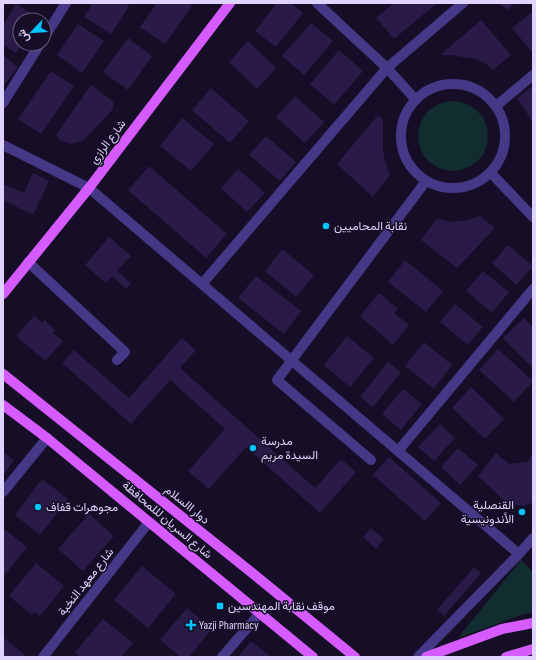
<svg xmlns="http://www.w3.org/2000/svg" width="536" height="660" font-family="'Sofia Sans Condensed',Vazirmatn,sans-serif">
	<rect width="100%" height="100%" fill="#160e26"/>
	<path fill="#112d30" d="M418 136a35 35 0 1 1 70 0a35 35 0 1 1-70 0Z
		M521,560L533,572V613L524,614L458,638Z"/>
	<path fill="#291a48" d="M93,3H124L129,6L111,34L84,17Z
		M157,3H189L192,6L165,44L140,27Z
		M277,3H291L303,13L276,47L255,31Z
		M394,3H437L394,39L376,18Z
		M500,3H515L507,10Z
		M16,4L39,18L38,20H20V44H22L16,53L3,45V25Z
		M533,11V49L531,51L512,28Z
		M481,20L511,55L493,70L487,64L476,59L451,55H440Z
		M311,23L333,41L304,75L282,56Z
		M78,24L104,41L82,73L57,55Z
		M128,38L152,56L128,90L103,72Z
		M248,41L276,68L257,89L229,62Z
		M339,50L363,71L334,105L310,84Z
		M3,55L18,67L3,87Z
		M51,71L74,86L41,134L18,119Z
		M91,85L113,101V109L85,139L79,142L70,144L59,140L56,135Z
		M533,86V120L532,121L517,98Z
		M211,88L249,121L230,143L192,110Z
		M295,96L324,122L305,143L276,117Z
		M378,115L383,119V148L385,161L390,175L373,197L337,164Z
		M182,118L214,144L191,171L160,146Z
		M266,136L296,162L280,181L249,155Z
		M149,166L227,234L206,258L128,190Z
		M238,169L265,193L247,212L221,188Z
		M33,173L49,181L33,215L3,200V184L24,193Z
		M480,216L495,228L457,268L421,240L437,219L454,222L467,220Z
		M109,237L131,256L117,271L131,283L126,289L112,276L106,283L85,265Z
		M508,245L533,266L516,285L492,263Z
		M282,249L314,275L296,297L265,271Z
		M405,260L443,291L426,312L388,282Z
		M483,271L509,292L492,313L466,291Z
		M256,276L301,311L284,334L238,298Z
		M379,293L398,309L394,313L409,325L393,345L360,316Z
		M455,304L483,327L468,345L440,322Z
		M34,316L42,323L45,320L55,330L53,333L63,341L45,361L16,336Z
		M524,318L533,327V368L503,338Z
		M347,336L374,358L350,387L324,365Z
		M182,338L196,350L180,368L315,488L341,459L356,472L320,513L246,447L209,489L188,471L225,429L170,380L131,424L62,363L74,350L129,398Z
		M424,342L452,365L434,389L405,366Z
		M498,349L533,381L514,402L479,370Z
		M388,362L401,372L373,407L360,397Z
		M471,387L504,419L485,439L452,408Z
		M403,389L422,404L401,430L382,414Z
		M440,424L455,438L434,461L418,447Z
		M458,448L478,465L460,485L441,467Z
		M3,452L14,460L3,476Z
		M496,453L509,464L527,462L533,454V501L531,503L524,506L508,504L478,476Z
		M389,457L441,503L425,521L373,475Z
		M42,479L68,499L40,535L15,515Z
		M89,514L114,536L83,571L58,549Z
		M3,528L27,547L3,577Z
		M371,528L384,539L376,549L363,537Z
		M36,563L64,586L40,616L35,612L32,615L9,596Z
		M142,566L176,594L148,628L114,600Z
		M474,567L481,573L444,616L437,610Z
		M187,608L212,629L189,657H181L160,640Z
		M103,619L133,643L121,657H80L75,652Z
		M3,637L27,657H3Z
		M251,641L271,657H238Z"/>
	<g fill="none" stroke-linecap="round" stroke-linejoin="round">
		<path stroke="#453886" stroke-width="10" d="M317,3L387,68L416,100
			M44,38L66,3
			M401 136a52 52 0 1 1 104 0a52 52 0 1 1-104 0Z
			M3,103L40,44
			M496,106L533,75
			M3,145L89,188L519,554
			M491,173L533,217
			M28,262L125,352L117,360
			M202,284L387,68L463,3
			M398,451L533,289
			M371,460L277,380L426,181
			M3,492L47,438
			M43,657L149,522
			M222,657L260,613
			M418,657L519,554L533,538"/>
		<path stroke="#d65bff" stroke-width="10" d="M3,294L89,188L230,3
			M3,374L251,572L355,657
			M3,405L47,438L313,657
			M426,657L502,629L533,623
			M506,657L533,649"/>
	</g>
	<g fill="#00c5ff" stroke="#160e26" stroke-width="1.5">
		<circle cx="326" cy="226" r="4"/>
		<circle cx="253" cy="448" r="4"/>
		<circle cx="38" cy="507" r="4"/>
		<circle cx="522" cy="512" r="4"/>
		<rect x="216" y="602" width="8" height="8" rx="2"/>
		<path d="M189 619h4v4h4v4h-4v4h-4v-4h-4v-4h4z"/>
	</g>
	<g text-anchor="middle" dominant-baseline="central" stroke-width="3" stroke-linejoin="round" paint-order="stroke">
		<g font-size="12" fill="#ded4ff" stroke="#160e26">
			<text transform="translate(108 142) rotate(-53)">شارع الرازي</text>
			<text transform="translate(187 505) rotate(39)">دوار االسلام</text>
			<text transform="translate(167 520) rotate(40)">شارع السريان لللمحافظة</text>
			<text transform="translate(86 582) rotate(-52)">شارع معهد النخبة</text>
		</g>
		<g font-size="12" fill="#ded4ff" stroke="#160e26" text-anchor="start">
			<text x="334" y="226">نقابة المحاميين</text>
			<text x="261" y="441">مدرسة<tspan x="261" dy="14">السيدة مريم</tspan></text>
			<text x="514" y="505" text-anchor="end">القنصلية<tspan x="514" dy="14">الأندونيسية</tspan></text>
			<text x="46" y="507">مجوهرات قفاف</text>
			<text x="228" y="606">موقف نقابة المهندسين</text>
			<text x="199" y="625">Yazji Pharmacy</text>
		</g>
	</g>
	<rect width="536" height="660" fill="none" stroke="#ded4ff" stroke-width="8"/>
	<g transform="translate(32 32) rotate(245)"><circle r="19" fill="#160e26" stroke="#665d7d"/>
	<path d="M0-3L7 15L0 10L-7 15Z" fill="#00c5ff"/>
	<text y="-6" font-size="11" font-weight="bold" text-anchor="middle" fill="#ded4ff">ش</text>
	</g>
</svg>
